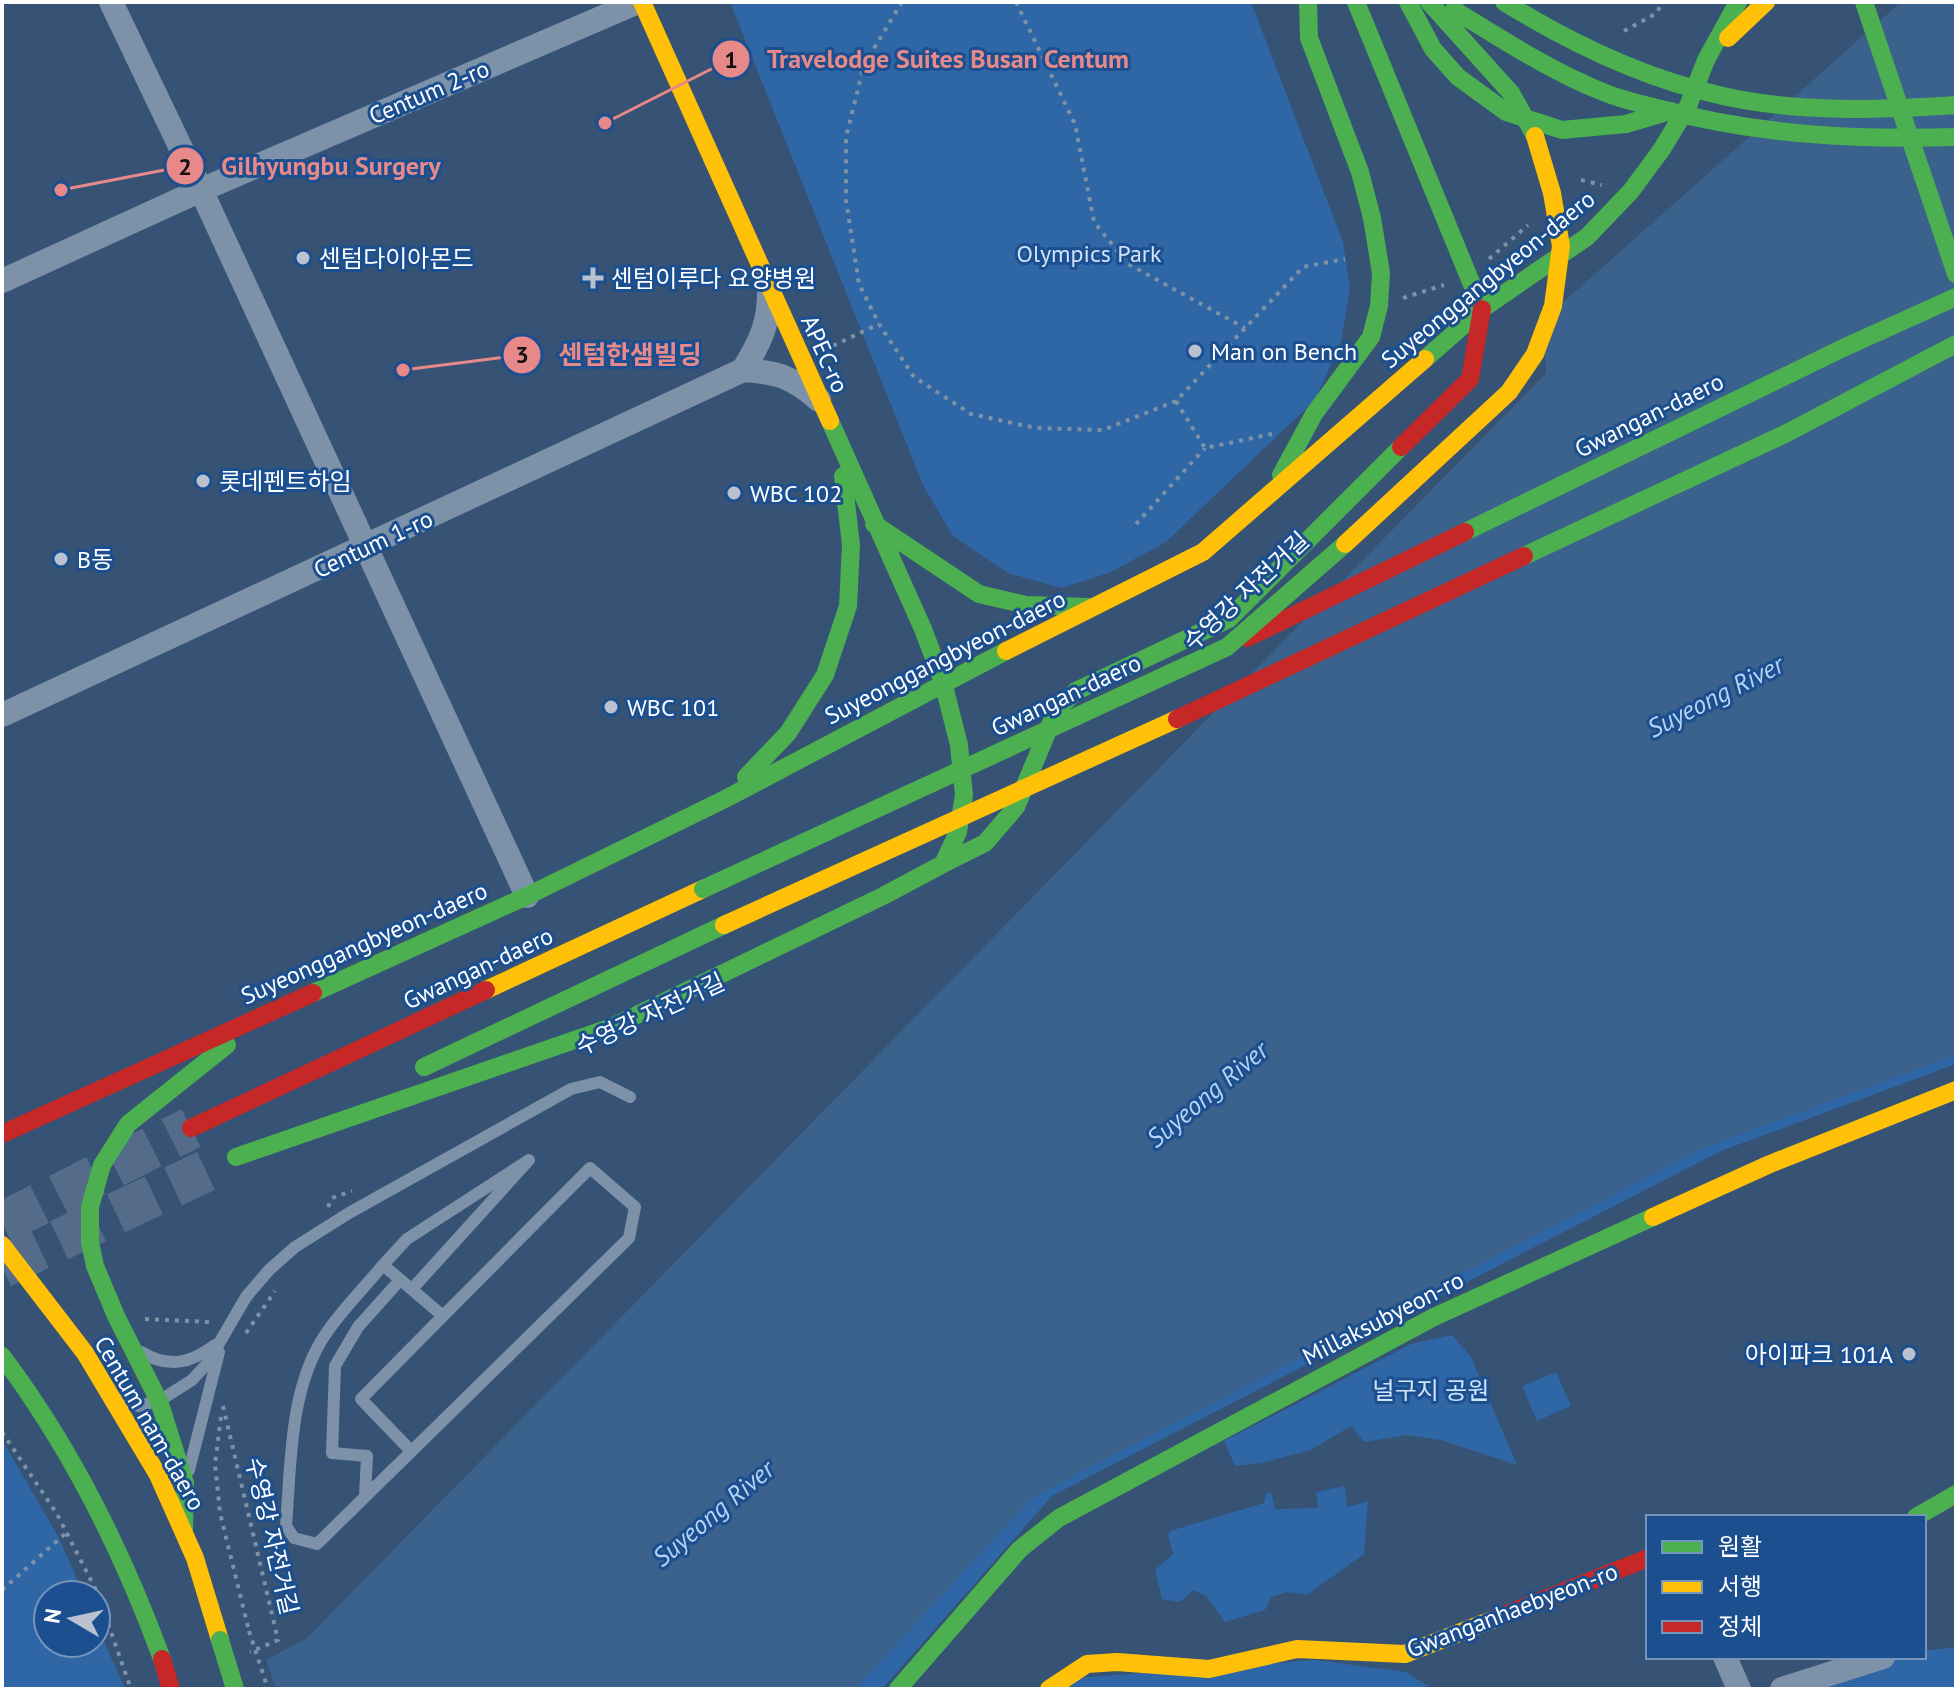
<svg xmlns="http://www.w3.org/2000/svg" width="1958" height="1691" font-family="'PT Sans','Noto Sans KR',sans-serif">
	<rect width="100%" height="100%" fill="#365274"/>
	<path fill="#2f66a5" d="M730,2H1251L1343,242L1350,287L1341,342L1315,400L1166,542L1111,572L1062,588L1008,573L953,536L923,485Z
		M1956,1020V1064L1721,1151L1052,1496L882,1689H819L1017,1476Z
		M1452,1335L1471,1357L1517,1465L1441,1440L1407,1435L1364,1442L1351,1426L1311,1450L1261,1463L1235,1466L1224,1441L1411,1344Z
		M1556,1372L1571,1406L1537,1421L1522,1386Z
		M2,1440L59,1538L84,1595H48V1643H96V1623L125,1689H2Z
		M1345,1486L1347,1507L1368,1501L1364,1554L1307,1595L1288,1592L1271,1597L1265,1610L1225,1622L1206,1596L1193,1590L1180,1602L1162,1599L1155,1570L1173,1554L1168,1536L1170,1531L1264,1503L1266,1494L1271,1492L1275,1509L1318,1508L1316,1492Z
		M1956,1647V1689H1803L1897,1657H1924V1651Z
		M1315,1660L1406,1672L1433,1689H1061L1076,1678Z"/>
	<path fill="#3b618d" d="M1901,2H1956V1055L1703,1148L1033,1497L855,1689H211L306,1639L1546,373L1542,321Z"/>
	<path fill="#365274" d="M265,1657L276,1689H207L209,1685Z"/>
	<g fill="none" stroke-linecap="round" stroke-linejoin="round">
		<path stroke="#546c89" stroke-width="42" stroke-dasharray="42 21" stroke-linecap="butt" d="M2,1223L191,1128
			M2,1267L206,1171"/>
		<path stroke="#7d92a8" stroke-width="4" stroke-dasharray="4 6" stroke-linecap="butt" d="M902,2L864,65L846,137V200L859,284L879,324L914,377L971,414L1036,428L1103,430L1176,401L1303,267L1345,259
			M1016,2L1075,124L1094,222L1128,264L1245,328
			M1624,31L1657,13L1662,2
			M1581,180L1602,185
			M1489,259L1528,225
			M1403,298L1444,285
			M824,350L879,324
			M1176,401L1205,448L1272,434
			M1136,524L1205,448
			M328,1207L332,1198L352,1191
			M145,1319L210,1322
			M246,1333L275,1291
			M223,1406L278,1640L250,1652
			M221,1417L215,1464L220,1513L249,1631
			M2,1432L57,1514L97,1592L131,1689
			M2,1590L66,1533"/>
		<path stroke="#7d92a8" stroke-width="12" d="M590,1168L635,1207L629,1238L317,1544L294,1538L286,1526C291,1464 289,1386 327,1332C343,1309 365,1287 383,1265L443,1316Z
			M383,1265L407,1239L529,1160L412,1289
			M141,1352C169,1369 191,1363 215,1345
			M122,1400L138,1406L159,1401L192,1380L207,1364L246,1297L269,1270L295,1247L349,1213L571,1089L600,1082L630,1097
			M411,1451L361,1399L443,1316
			M189,1470L219,1352
			M365,1496L367,1456L332,1453L335,1366L358,1327L400,1280"/>
		<path stroke="#7d92a8" stroke-width="24" d="M111,2L201,190L527,896
			M2,281L201,190L638,2
			M743,370C761,341 770,322 769,287
			M2,715L743,370C778,372 792,377 819,400
			M1725,1657L1739,1689
			M1782,1689L1883,1657"/>
		<path stroke="#4caf50" stroke-width="18" d="M1356,2L1482,309
			M1408,2L1433,49L1458,77L1506,112L1562,130L1626,124L1670,111
			M1864,2L1956,274
			M1425,359L1482,309L1587,237L1631,191L1662,149L1688,106L1706,60L1738,2
			M830,421L923,629L943,682
			M1281,475L1314,414L1371,337L1379,306L1381,273L1372,218L1360,172L1309,38L1308,2
			M874,524L979,594L1026,605L1089,607
			M1465,532L1843,348L1956,297
			M1524,556L1787,433L1956,344
			M746,777L788,733L825,675L848,606L851,545L843,476
			M943,864L985,843L1016,807L1056,711L1076,691L1229,619L1401,447
			M313,993L527,896L725,799L1006,651
			M424,1067L724,925
			M236,1157L612,1027L883,896L943,864L958,832L964,795L959,745L943,682
			M2,1356C72,1449 122,1550 162,1659
			M1916,1517L1956,1494
			M184,1529L185,1483L159,1401L116,1316L95,1266L90,1242V1207L102,1165L128,1124L227,1045
			M898,1689L1020,1549L1059,1518L1434,1317L1653,1217"/>
		<path stroke="#ffc107" stroke-width="18" d="M642,2L830,421
			M1728,38L1766,2
			M1006,651L1203,552L1425,359
			M486,990L703,889
			M1653,1217L1770,1164L1956,1090
			M2,1245L85,1353L158,1475L195,1558L220,1640
			M1049,1689L1087,1664L1117,1662L1209,1669L1297,1649L1405,1654L1492,1620"/>
		<path stroke="#c62828" stroke-width="18" d="M1401,447L1470,379L1482,309
			M1247,638L1465,532
			M191,1128L486,990
			M2,1134L313,993
			M1492,1620L1648,1558"/>
		<path stroke="#7d92a8" stroke-width="4" stroke-dasharray="4 6" stroke-linecap="butt" d="M249,1631L268,1689"/>
		<path stroke="#4caf50" stroke-width="18" d="M1429,2L1511,93L1535,136
			M1504,2C1572,44 1644,79 1723,96C1798,113 1880,110 1956,105
			M1454,10C1502,39 1550,71 1603,92C1622,100 1642,104 1661,109C1758,135 1856,140 1956,137
			M703,889L1227,647L1345,544
			M220,1640L235,1689"/>
		<path stroke="#ffc107" stroke-width="18" d="M1345,544L1509,392L1535,354L1553,306L1561,246L1552,193L1535,136
			M724,925L1177,719"/>
		<path stroke="#c62828" stroke-width="18" d="M1177,719L1524,556
			M162,1659L171,1689"/>
	</g>
	<g fill="#b9c2ce" stroke="#1b4f8f" stroke-width="3">
		<circle cx="303" cy="258" r="8"/>
		<path d="M589 266h8v8h8v8h-8v8h-8v-8h-8v-8h8z"/>
		<circle cx="1195" cy="351" r="8"/>
		<circle cx="203" cy="481" r="8"/>
		<circle cx="734" cy="493" r="8"/>
		<circle cx="61" cy="559" r="8"/>
		<circle cx="611" cy="707" r="8"/>
		<circle cx="1909" cy="1354" r="8"/>
	</g>
	<g text-anchor="middle" dominant-baseline="central" stroke-width="6" stroke-linejoin="round" paint-order="stroke">
		<g font-size="24" fill="#fff" stroke="#1b4f8f">
			<text transform="translate(429 92) rotate(-23)">Centum 2-ro</text>
			<text transform="translate(1488 279) rotate(-39)">Suyeonggangbyeon-daero</text>
			<text transform="translate(825 354) rotate(66)">APEC-ro</text>
			<text transform="translate(1649 415) rotate(-26)">Gwangan-daero</text>
			<text transform="translate(373 544) rotate(-25)">Centum 1-ro</text>
			<text transform="translate(1246 591) rotate(-43)">수영강 자전거길</text>
			<text transform="translate(945 657) rotate(-27)">Suyeonggangbyeon-daero</text>
			<text transform="translate(1066 695) rotate(-25)">Gwangan-daero</text>
			<text transform="translate(364 943) rotate(-24)">Suyeonggangbyeon-daero</text>
			<text transform="translate(478 968) rotate(-25)">Gwangan-daero</text>
			<text transform="translate(650 1014) rotate(-25)">수영강 자전거길</text>
			<text transform="translate(1383 1318) rotate(-27)">Millaksubyeon-ro</text>
			<text transform="translate(150 1423) rotate(60)">Centum nam-daero</text>
			<text transform="translate(272 1536) rotate(77)">수영강 자전거길</text>
			<text transform="translate(1512 1610) rotate(-21)">Gwanganhaebyeon-ro</text>
		</g>
		<g font-size="24" fill="#cfe3fa" stroke="#1b4f8f">
			<text x="1089" y="253">Olympics Park</text>
			<text x="1431" y="1390">널구지 공원</text>
		</g>
		<g font-size="24" fill="#fff" stroke="#1b4f8f" text-anchor="start">
			<text x="319" y="258">센텀다이아몬드</text>
			<text x="611" y="278">센텀이루다 요양병원</text>
			<text x="1211" y="351">Man on Bench</text>
			<text x="219" y="481">롯데펜트하임</text>
			<text x="750" y="493">WBC 102</text>
			<text x="77" y="559">B동</text>
			<text x="627" y="707">WBC 101</text>
			<text x="1893" y="1354" text-anchor="end">아이파크 101A</text>
		</g>
		<g font-size="26" font-style="italic" fill="#b5d3f5" stroke="#1b4f8f">
			<text transform="translate(1715 696) rotate(-27)">Suyeong River</text>
			<text transform="translate(1207 1094) rotate(-40)">Suyeong River</text>
			<text transform="translate(713 1513) rotate(-40)">Suyeong River</text>
		</g>
	</g>
	<path fill="none" stroke="#e88989" stroke-width="3" d="M605 123L731 59M61 190L185 166M403 370L522 355"/>
	<g fill="#e88989" stroke="#1b4f8f" stroke-width="3">
		<circle cx="605" cy="123" r="8"/>
		<circle cx="61" cy="190" r="8"/>
		<circle cx="403" cy="370" r="8"/>
		<circle cx="731" cy="59" r="20"/>
		<circle cx="185" cy="166" r="20"/>
		<circle cx="522" cy="355" r="20"/>
	</g>
	<g font-size="24" text-anchor="middle" font-weight="bold" fill="#111">
		<text x="731" y="68">1</text>
		<text x="185" y="175">2</text>
		<text x="522" y="363">3</text>
	</g>
	<g font-size="26" text-anchor="middle" font-weight="bold" fill="#e88989" stroke="#1b4f8f" stroke-width="6" stroke-linejoin="round" paint-order="stroke">
		<text x="948" y="68">Travelodge Suites Busan Centum</text>
		<text x="331" y="175">Gilhyungbu Surgery</text>
		<text x="630" y="364">센텀한샘빌딩</text>
	</g>
	<rect width="1958" height="1691" fill="none" stroke="#ffffff" stroke-width="8"/>
	<rect x="1646" y="1515" width="280" height="144" fill="#1b4f8f" stroke="#7695bc" stroke-width="2"/>
	<rect x="1662" y="1541" width="40" height="12" fill="#4caf50" stroke="#7695bc" stroke-width="2"/>
	<text x="1718" y="1555" font-size="24" fill="#ffffff">원활</text>
	<rect x="1662" y="1581" width="40" height="12" fill="#ffc107" stroke="#7695bc" stroke-width="2"/>
	<text x="1718" y="1595" font-size="24" fill="#ffffff">서행</text>
	<rect x="1662" y="1621" width="40" height="12" fill="#c62828" stroke="#7695bc" stroke-width="2"/>
	<text x="1718" y="1635" font-size="24" fill="#ffffff">정체</text>
	<g transform="translate(72 1619) rotate(279)"><circle r="38" fill="#1b4f8f" stroke="#7695bc" stroke-width="2"/>
	<path d="M0-6L14 30L0 20L-14 30Z" fill="#b9c2ce"/>
	<text y="-12" font-size="22" font-weight="bold" text-anchor="middle" fill="#ffffff">N</text>
	</g>
</svg>
